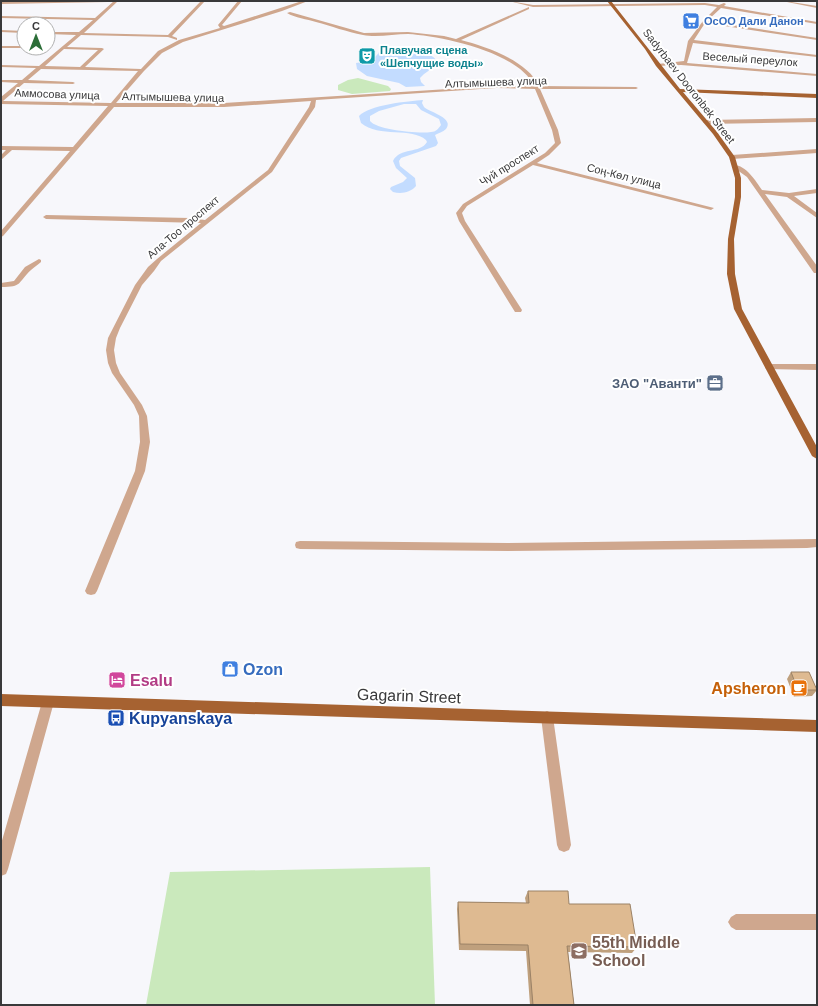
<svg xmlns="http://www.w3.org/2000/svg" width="818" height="1006" font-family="Arial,sans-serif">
	<rect width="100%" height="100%" fill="#f7f7fb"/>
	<path fill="#cae9bc" d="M358,78L388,86L391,89L390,91L352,94L338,90V85L348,80Z
		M430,867L435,1005H146L170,872Z"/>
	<path fill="#c3dcff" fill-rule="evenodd" d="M390,50C405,49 428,48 437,61V65L424,74L420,78L421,82L425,86L406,87L399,83L367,76L357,69L356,63C365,62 375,60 379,52Z
		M423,100L422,103L424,107C429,112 455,118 446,129C443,132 438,133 435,135L438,143L436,146L401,158L399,161L400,166L415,178L416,186C410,193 401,194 393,192L390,189L391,187L403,182L407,178L396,168L393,161C400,147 420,154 427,142L426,140C412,127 379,138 361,123L359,116C369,105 409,101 423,100ZM404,104H416L421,110L439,119L441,125C438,129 436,132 431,132C419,134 377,130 370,121V116L379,111Z"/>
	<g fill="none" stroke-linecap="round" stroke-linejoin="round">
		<path fill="#cfa78e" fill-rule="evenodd" d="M110,1L108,2L1,4V2Z
			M114,1H118L84,33L168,35L201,1H205L172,36L177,38V40L168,37L81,35L67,47L102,48L104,49L85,67L141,69L158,51L179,40L220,28L218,25L238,1H242L222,25L224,26L302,1H308L282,11L183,42L162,53L144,71L116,103H224L496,86H534C519,52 441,36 408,34C394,34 377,38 363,35C347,32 331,26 316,22C307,19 295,18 287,13L290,12L364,33L408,32L444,36L456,39L529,7V9L461,40C485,46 528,61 539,86L636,87L638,88L636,89H540L558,130L561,143L549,155L537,163L714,208L711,210L533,165L467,206L462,213L465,221L522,310L521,312H515L459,221L456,213L463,204L545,153L555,143L552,130L535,89L496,88L316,100L315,107L272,172L161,261L154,271L142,285L120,328L116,338L114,350L116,363L120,373L142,405L147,416L150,442L145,471L97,591L95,594L91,595L87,594L85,591L135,471L140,442L139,416L134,405L112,373L108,363L106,350L108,338L135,285L148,267L157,259L201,223L46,219L43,217L46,215L190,218L205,220L268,170L309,107L311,101L224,107H114L3,236L1,237V231L70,151L12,150L1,160V155L6,150H1V146L73,147L108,106L1,104V97L18,83L1,82V80H22L36,68L1,67V65L39,66L76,35L48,34V32H79L93,20L1,18V16L95,18ZM64,49L98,50L80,67L45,66ZM41,69L138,71L111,103L3,101L24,83L73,84L75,83L73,82L28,80Z
			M509,1L533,5L705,3L719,5L724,3L726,4L724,6L817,22V24L721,8L707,21L817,38V40L705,23L694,40L817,55V57L693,43L687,63L817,74V76L681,65L656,66L658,64L684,61L688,41L703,21L717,7L705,5L533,7Z
			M785,1L817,6V8L787,2Z
			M1,30L24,31V33L1,32Z
			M1,46H24L25,48H1Z
			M817,118V122L706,124L703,122L706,120Z
			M817,149V153L732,159L729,157L732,155Z
			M733,165C745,164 756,181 762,190L789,193L817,189V193L794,196L817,213V218L787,197L765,194L817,266V273H814L747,177L733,167Z
			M39,259L41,260V262C38,265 34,267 31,270C17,283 23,287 1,287V283L14,281L25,267Z
			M769,364H817V370L766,369L765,367Z
			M817,539V547L807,548L508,551L300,549L296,548L295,545L296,542L300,541L508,543Z
			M48,696L52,698L54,702L8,869L6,874L1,876V844L42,702L44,698Z
			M547,711L551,713L553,717L571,845L569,850L564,852L559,850L557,845L541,717L543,713Z
			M736,914H817V930H736L731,927L728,922L731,917Z"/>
		<path fill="#a66231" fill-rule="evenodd" d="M607,1H611L680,89L817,94V98L683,92L717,132L735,157L741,178V197L734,239L735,274L742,309L817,447V459L812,456L734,309L727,274L728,239L735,197V178L729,157L713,134L656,66L645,49Z
			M1,694L817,720V732L1,706Z"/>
	</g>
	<path fill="#bfa07d" d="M791,672L817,690L812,696L794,697L787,679Z
		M528,891L569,904L637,947L632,953L568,952L574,1005H530L526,951L459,950L457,909L458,902L526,903L525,898Z"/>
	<path fill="#deba91" stroke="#9b8266" d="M791,672H809L817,690H798Z
		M528,891H568L569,904H630L637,947L567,946L574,1005H533L528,945L460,944L458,902L529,903Z"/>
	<defs>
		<g id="supermarket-square" transform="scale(0.9)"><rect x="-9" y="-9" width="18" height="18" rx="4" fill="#3f7fe0" stroke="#fff"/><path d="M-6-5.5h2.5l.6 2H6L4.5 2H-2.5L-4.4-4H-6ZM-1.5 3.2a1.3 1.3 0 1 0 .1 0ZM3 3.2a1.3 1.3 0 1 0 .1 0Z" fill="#fff"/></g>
		<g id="theatre-square" transform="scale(0.9)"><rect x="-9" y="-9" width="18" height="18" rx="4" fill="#0f9aa8" stroke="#fff"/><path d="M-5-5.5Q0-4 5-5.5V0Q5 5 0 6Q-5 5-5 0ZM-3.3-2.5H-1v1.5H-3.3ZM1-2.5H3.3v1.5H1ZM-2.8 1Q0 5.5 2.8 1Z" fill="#fff"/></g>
		<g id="office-square" transform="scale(0.9)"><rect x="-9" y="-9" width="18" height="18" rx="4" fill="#5c6f8a" stroke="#fff"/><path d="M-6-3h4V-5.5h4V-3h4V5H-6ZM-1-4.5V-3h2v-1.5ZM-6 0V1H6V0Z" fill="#fff"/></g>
		<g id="shop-square" transform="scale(0.9)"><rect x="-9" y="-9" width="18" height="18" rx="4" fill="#3f7fe0" stroke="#fff"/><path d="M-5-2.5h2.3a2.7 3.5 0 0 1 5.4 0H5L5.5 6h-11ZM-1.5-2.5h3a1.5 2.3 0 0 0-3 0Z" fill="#fff"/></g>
		<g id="hotel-square" transform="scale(0.9)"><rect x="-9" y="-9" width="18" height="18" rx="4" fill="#d1479c" stroke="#fff"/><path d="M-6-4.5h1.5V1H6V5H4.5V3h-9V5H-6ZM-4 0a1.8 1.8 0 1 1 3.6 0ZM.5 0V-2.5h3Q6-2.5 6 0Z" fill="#fff"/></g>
		<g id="cafe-square" transform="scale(0.9)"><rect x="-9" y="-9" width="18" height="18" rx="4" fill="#e8710a" stroke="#fff"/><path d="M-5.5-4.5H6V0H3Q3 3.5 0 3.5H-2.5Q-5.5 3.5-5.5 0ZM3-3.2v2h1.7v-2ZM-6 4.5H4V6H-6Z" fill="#fff"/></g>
		<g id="bus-square" transform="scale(0.9)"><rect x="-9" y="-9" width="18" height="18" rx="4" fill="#1a4fb4" stroke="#fff"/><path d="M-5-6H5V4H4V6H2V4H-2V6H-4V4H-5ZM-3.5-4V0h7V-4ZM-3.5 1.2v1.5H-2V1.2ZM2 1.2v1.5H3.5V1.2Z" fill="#fff"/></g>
		<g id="school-square" transform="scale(0.9)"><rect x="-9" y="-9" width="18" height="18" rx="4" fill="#8d6e63" stroke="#fff"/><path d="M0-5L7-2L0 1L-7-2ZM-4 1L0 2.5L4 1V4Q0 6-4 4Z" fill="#fff"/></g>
	</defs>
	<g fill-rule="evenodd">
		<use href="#supermarket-square" x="691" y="21"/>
		<use href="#theatre-square" x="367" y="56"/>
		<use href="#office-square" x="715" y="383"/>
		<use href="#shop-square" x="230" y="669"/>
		<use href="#hotel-square" x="117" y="680"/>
		<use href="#cafe-square" x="799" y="688"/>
		<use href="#bus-square" x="116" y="718"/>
		<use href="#school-square" x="579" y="951"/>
	</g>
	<g text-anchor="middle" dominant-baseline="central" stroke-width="4" stroke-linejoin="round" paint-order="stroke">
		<g font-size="11" font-weight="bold" fill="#366cbe" stroke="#fff" text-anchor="start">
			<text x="704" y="21">ОсОО Дали Данон</text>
		</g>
		<g font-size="11" font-weight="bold" fill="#0d838f" stroke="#fff" text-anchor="start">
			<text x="380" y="50">Плавучая сцена<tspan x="380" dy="13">«Шепчущие воды»</tspan></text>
		</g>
		<g font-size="11" fill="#39393a" stroke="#fff">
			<text transform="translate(750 59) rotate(4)">Веселый переулок</text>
			<text transform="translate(496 82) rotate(-2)">Алтымышева улица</text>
			<text transform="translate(689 86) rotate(52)">Sadyrbaev Dooronbek Street</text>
			<text transform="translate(57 94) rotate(2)">Аммосова улица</text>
			<text transform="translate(173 97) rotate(1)">Алтымышева улица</text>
			<text transform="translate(509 165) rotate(-32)">Чүй проспект</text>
			<text transform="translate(624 176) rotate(14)">Соң-Көл улица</text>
			<text transform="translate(183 227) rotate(-40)">Ала-Тоо проспект</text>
		</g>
		<g font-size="13" font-weight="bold" fill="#4e5e75" stroke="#fff" text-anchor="end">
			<text x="702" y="383">ЗАО "Аванти"</text>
		</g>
		<g font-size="16" font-weight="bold" fill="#366cbe" stroke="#fff" text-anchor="start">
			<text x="243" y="669">Ozon</text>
		</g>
		<g font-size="16" font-weight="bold" fill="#b23c85" stroke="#fff" text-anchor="start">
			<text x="130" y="680">Esalu</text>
		</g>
		<g font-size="16" font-weight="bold" fill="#c56008" stroke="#fff" text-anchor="end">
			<text x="786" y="688">Apsheron</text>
		</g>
		<g font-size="16" fill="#39393a" stroke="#fff">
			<text transform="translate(409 696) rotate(2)">Gagarin Street</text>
		</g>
		<g font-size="16" font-weight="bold" fill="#164399" stroke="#fff" text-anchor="start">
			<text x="129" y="718">Kupyanskaya</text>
		</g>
		<g font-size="16" font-weight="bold" fill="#785e54" stroke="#fff" text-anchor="start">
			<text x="592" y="942">55th Middle<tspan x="592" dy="18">School</tspan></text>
		</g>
	</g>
	<rect width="818" height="1006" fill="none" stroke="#39393a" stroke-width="4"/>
	<g transform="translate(36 36)"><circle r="19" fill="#ffffff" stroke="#b0b0b0"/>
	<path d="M0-3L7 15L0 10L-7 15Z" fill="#2c6e38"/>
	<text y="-6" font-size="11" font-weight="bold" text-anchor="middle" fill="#39393a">С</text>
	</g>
</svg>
